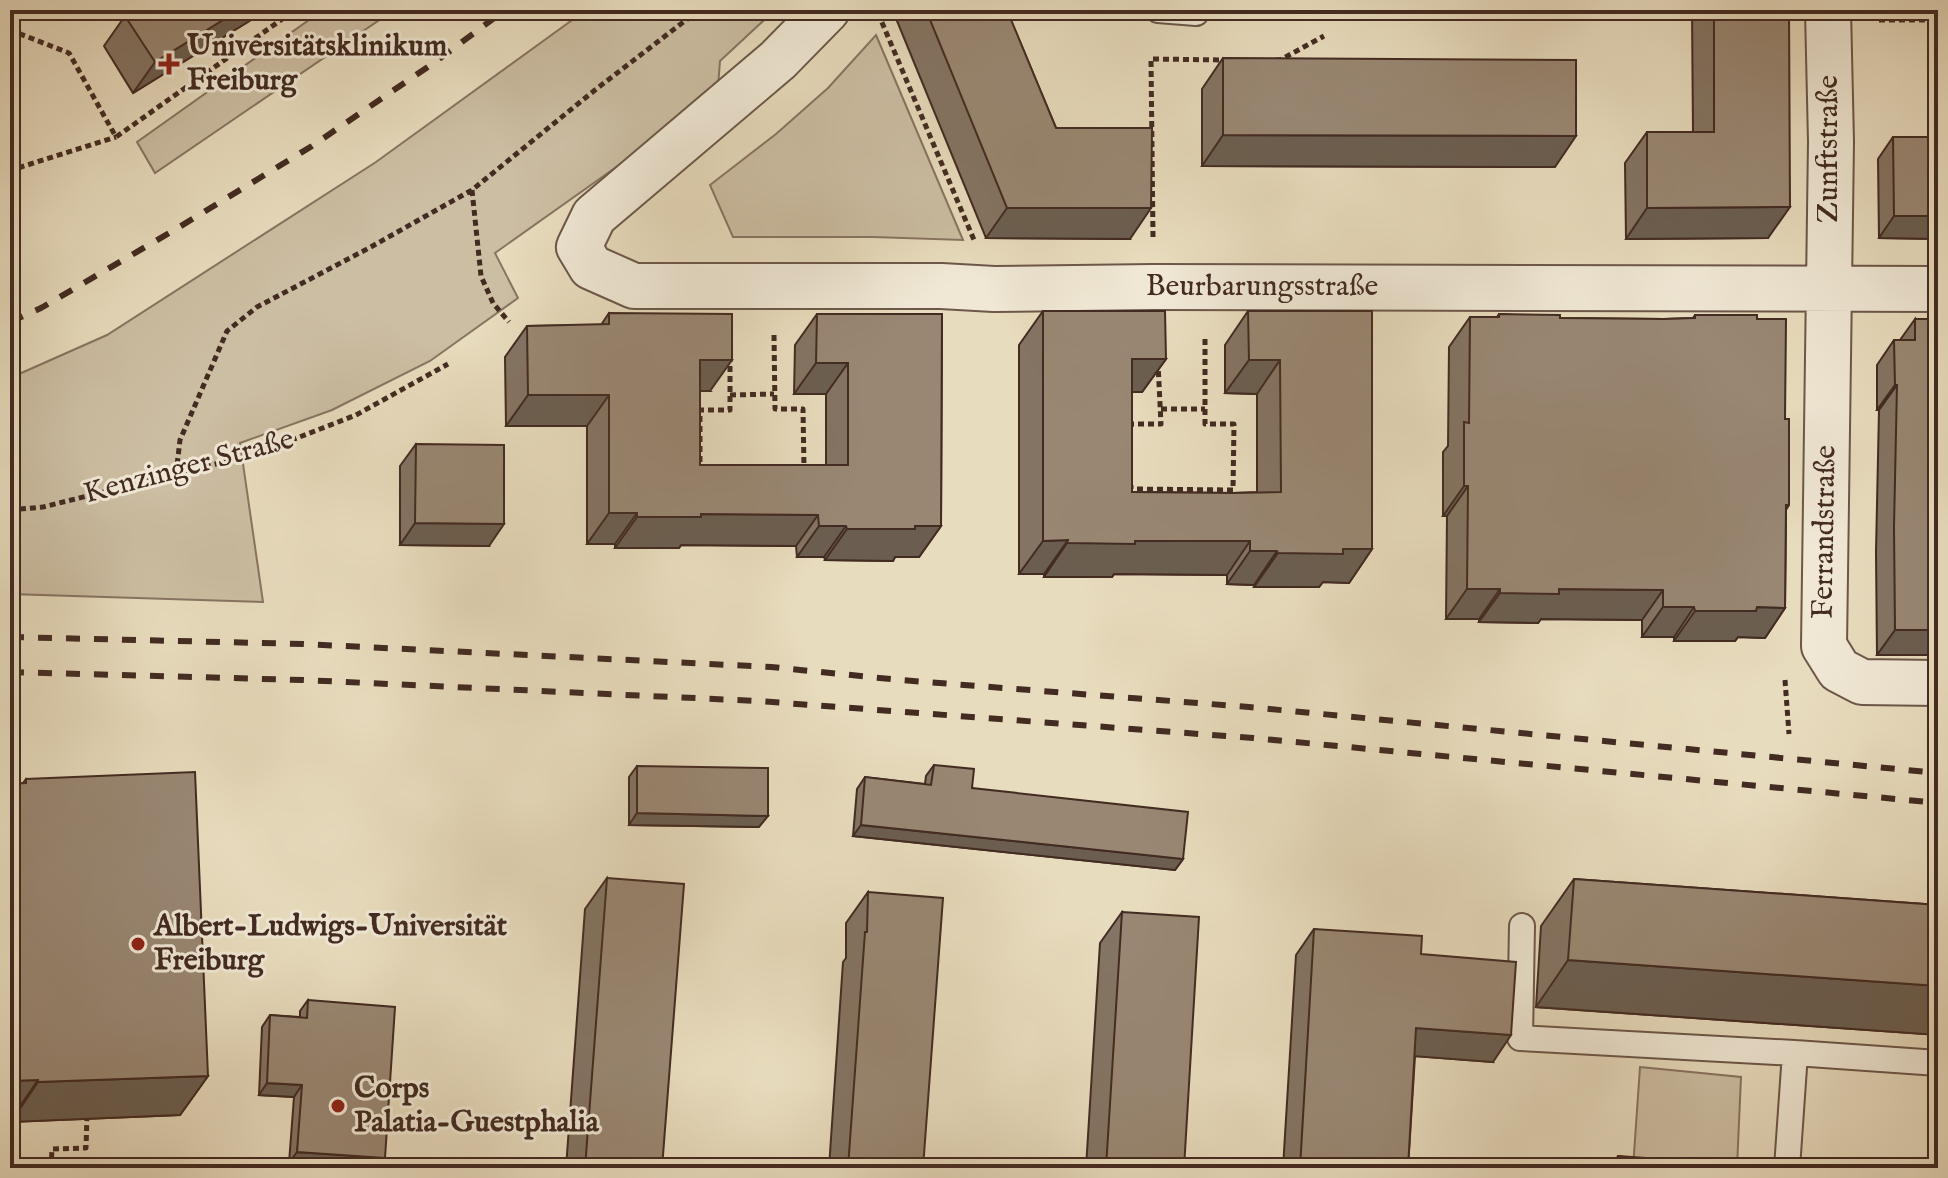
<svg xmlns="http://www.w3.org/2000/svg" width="1948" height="1178" font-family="'IM FELL English',serif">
	<rect width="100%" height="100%" fill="#e8dcbe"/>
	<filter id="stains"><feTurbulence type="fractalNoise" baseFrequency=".0025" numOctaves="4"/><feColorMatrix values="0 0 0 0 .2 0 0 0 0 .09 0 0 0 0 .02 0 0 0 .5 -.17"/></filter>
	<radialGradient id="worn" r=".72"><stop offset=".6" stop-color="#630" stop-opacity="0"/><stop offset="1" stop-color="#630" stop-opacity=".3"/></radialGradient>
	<path fill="#ccbea3" stroke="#887462" stroke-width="2" d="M323,10H394L155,173L137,142Z
		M586,10H775L720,61L718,87L660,136L495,253L518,298L430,361L332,410L240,443L263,602L10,594V378L107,335L376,162Z
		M876,35L963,240L873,237H733L710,185L776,134L828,88Z
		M1640,1067L1741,1077L1737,1168H1633Z"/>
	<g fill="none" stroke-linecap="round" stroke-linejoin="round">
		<g stroke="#6c5749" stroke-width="28">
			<path id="service" d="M1158,10L1196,13
				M1522,926L1520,1038L1795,1053L1938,1063
				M1787,1168L1795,1053"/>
		</g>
		<g stroke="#6c5749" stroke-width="48">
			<path id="minor" d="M827,10L778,60L594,216L579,247L591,267L634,286H941L994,289L1153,287L1938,289
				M1828,10L1831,142L1824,646L1839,670L1862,682L1938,683"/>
		</g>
		<path stroke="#432b22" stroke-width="5" stroke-dasharray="6 4" stroke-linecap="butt" d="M878,13L974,240
			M1879,20H1938
			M10,30L69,53L116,137L295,10
			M1276,60H1280L1324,36
			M10,173L21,167L116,137
			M472,190L481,276L493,303L509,322
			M1153,237L1151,59L1226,60
			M774,335L775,409H803L804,468
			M730,395L774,394
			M1161,409H1205
			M1131,427V424H1161L1158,363
			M700,472V410H730V360
			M176,474L180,440L227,331L257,307L369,248L472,190L595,90L699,10
			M1131,485V489L1233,490L1234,424H1205V336
			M10,510L43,507L256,454L356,415L448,364
			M1785,680L1789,734
			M51,1168L52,1149L86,1148L87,1115"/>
		<use href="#service" stroke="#f0e8d5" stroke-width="24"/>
		<use href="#minor" stroke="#f0e8d5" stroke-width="44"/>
		<path stroke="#432b22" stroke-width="6" stroke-dasharray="14 14" stroke-linecap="butt" d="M10,322L41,308L176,229L312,146L435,62L505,10
			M10,637L303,644L771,667L900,680L1249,707L1938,773
			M10,672L303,680L758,701L1253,738L1938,803"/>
	</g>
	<path fill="#847463" stroke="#432b22" stroke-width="2" d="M134,10H267L133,93L104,46L125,16Z
		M899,10H1008L1007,11L1056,128L1130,239L986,238L895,16Z
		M1692,10H1789L1768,238L1626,239L1625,163L1647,132H1693Z
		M1223,58L1555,167L1202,166V89Z
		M1893,137H1938V239L1879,238L1878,159Z
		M1043,311L1166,359L1142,392H1132V492L1233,493L1257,492V394L1225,393V345L1248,311H1372V549L1349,583L1323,582L1319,587H1254V585L1227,584V575L1114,574L1112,577H1044V574H1019V345Z
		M609,313L710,391H700V465H826V394H794L795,345L817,314H942L941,526L919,557H895L893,561L825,560L824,557H797L796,546L681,545L679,548H615V544H587V426H506L505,357L527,326L601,325Z
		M1499,314L1560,318L1664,319L1693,318L1695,315L1757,319L1785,419L1789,505L1786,510L1785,608L1765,638L1738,637L1735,641H1674V637H1642V620L1541,619L1538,623L1479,622V619H1446L1447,516H1443V452L1448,446L1449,347L1470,317H1497Z
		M1915,319L1938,655H1877L1876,552L1879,410H1877V365L1894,340H1900Z
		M416,444L489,546L400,545V466Z
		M934,765L972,788L1183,859L1175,870L853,836L857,789L865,777L925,784L926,776Z
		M637,766L759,827L629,825V777Z
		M26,779L208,1076L180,1115L11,1122L10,784L23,783Z
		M607,878L662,1168H566L585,909Z
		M1574,879L1938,905V1035L1536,1007L1541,926Z
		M868,892L923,1168H829L843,962L846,958V923Z
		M1122,912L1184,1168H1086L1100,943Z
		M1314,929L1421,954L1493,1062L1415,1056L1408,1168H1283L1296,955Z
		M308,1000L385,1158L289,1163L294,1097L259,1095L262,1027L270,1015L300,1017V1011Z
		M1618,1156L1687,1168H1610Z"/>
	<path fill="#6b5e50" stroke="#432b22" stroke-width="2" d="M239,10H267L133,93L155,62Z
		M1223,135L1576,136L1555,167L1202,166Z
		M1790,207L1768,238L1626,239L1647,208Z
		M1007,208H1151L1130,239L986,238Z
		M1894,216H1938V239L1879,238Z
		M1132,359H1166L1142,392H1109Z
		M700,360H732L710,391H678Z
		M1249,360H1280L1257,394L1225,393Z
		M816,363H848L826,394H794Z
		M1895,385H1897L1879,410H1877Z
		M528,395H609L587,426H506Z
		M1464,486H1468L1447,516H1443Z
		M609,513H637L615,544H587Z
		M701,514L818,515L796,546L681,545L679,548H615L637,517Z
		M415,523L504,524L489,546L400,545Z
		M819,526H846L824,557H797Z
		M915,526H941L919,557H895L893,561L825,560L847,529Z
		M1068,540L1044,574H1019L1043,541Z
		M1135,541H1250L1227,575L1114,574L1112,577H1044L1067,543Z
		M1343,549H1372L1349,583L1323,582L1319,587H1254L1278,553Z
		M1250,551H1277L1254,585L1227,584Z
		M1467,589H1500L1479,619H1446Z
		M1559,589L1663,590L1642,620L1541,619L1538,623L1479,622L1500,593Z
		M1663,607H1694L1674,637H1642Z
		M1757,607L1785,608L1765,638L1738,637L1735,641H1674L1695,611Z
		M1895,630H1938V655H1877Z
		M637,813L768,816L759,827L629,825Z
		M861,825L1183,859L1175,870L853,836Z
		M1568,960L1938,986V1035L1536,1007Z
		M1416,1028L1511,1035L1493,1062L1398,1055Z
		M208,1076L180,1115L11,1122L38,1082Z
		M38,1080L11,1119H10V1081Z
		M267,1083L302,1085L294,1097L259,1095Z
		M297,1152L385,1158L378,1168H355L289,1163Z"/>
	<path fill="#998773" stroke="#432b22" stroke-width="2" d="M134,10H239L155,62L125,16Z
		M926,10H1007L1056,128H1152L1151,208H1007Z
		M1714,10H1789L1790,207L1647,208V132H1714Z
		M1223,58L1576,60V136L1223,135Z
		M1893,137H1938V216H1894Z
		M1043,311H1165L1166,359H1132V492L1233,493L1281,492L1280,360H1249L1248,311H1372V549H1343V554L1278,553L1277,551H1250V541H1135V544L1067,543L1068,540L1043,541Z
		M609,313L732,314V360H700V465H848V363H816L817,314H942L941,526H915V529H847L846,526H819L818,515L701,514V517H637V513H609V395H528L527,326L609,324Z
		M1499,314L1560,315V318L1664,319L1695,318V315H1757V319H1786L1785,419H1789V505H1786L1785,608L1757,607L1756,611H1695L1694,607H1663V590L1559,589V594L1500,593V589H1467L1468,486H1464V422L1469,423L1470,317H1499Z
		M1915,319H1938V630H1895L1894,527L1897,385H1895L1894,340H1915Z
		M416,444L504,445V524L415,523Z
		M934,765L974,769L972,788L1188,812L1183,859L861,825L865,777L931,785Z
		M637,766L768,768V816L637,813Z
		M195,772L208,1076L38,1082V1080L10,1081V784L26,783V779Z
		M607,878L684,884L662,1168H585Z
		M1574,879L1938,905V986L1568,960Z
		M868,892L943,898L923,1168H848L865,932H867Z
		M1122,912L1199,917L1184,1168H1106Z
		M1314,929L1422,936L1421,954L1516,962L1511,1035L1416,1028L1408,1168H1300Z
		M308,1000L395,1007L385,1158L297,1152L302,1085L267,1083L270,1015L307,1018Z
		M1618,1156L1688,1161L1687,1168H1617Z
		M1523,1164L1590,1168H1522Z"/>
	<g fill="#8f2418" stroke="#f0e8d5" stroke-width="3">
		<path d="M165 52h8v8h8v8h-8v8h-8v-8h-8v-8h8z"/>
		<circle cx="138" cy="944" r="8"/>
		<circle cx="338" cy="1106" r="8"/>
	</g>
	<g text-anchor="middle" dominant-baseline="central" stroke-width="6" stroke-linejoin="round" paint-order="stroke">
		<g font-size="30" font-weight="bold" fill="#432b22" stroke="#f0e8d5" text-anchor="start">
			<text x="187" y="47">Universitätsklinikum<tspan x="187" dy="34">Freiburg</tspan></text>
			<text x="154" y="927">Albert-Ludwigs-Universität<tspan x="154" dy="34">Freiburg</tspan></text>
			<text x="354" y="1089">Corps<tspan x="354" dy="34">Palatia-Guestphalia</tspan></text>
		</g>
		<g font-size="30" fill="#432b22" stroke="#f0e8d5">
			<text transform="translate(1829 149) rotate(-90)">Zunftstraße</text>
			<text x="1262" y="287">Beurbarungsstraße</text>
			<text transform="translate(189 467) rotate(-15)">Kenzinger Straße</text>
			<text transform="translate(1825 532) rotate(-89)">Ferrandstraße</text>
		</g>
	</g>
	<rect width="1948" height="1178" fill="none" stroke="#e8dcbe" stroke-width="40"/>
	<rect x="12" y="12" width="1924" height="1154" fill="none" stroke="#432b22" stroke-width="4"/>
	<rect x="20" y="20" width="1908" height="1138" fill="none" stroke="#432b22" stroke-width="2"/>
	<rect width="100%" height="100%" filter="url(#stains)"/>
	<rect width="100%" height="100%" fill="url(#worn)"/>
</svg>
